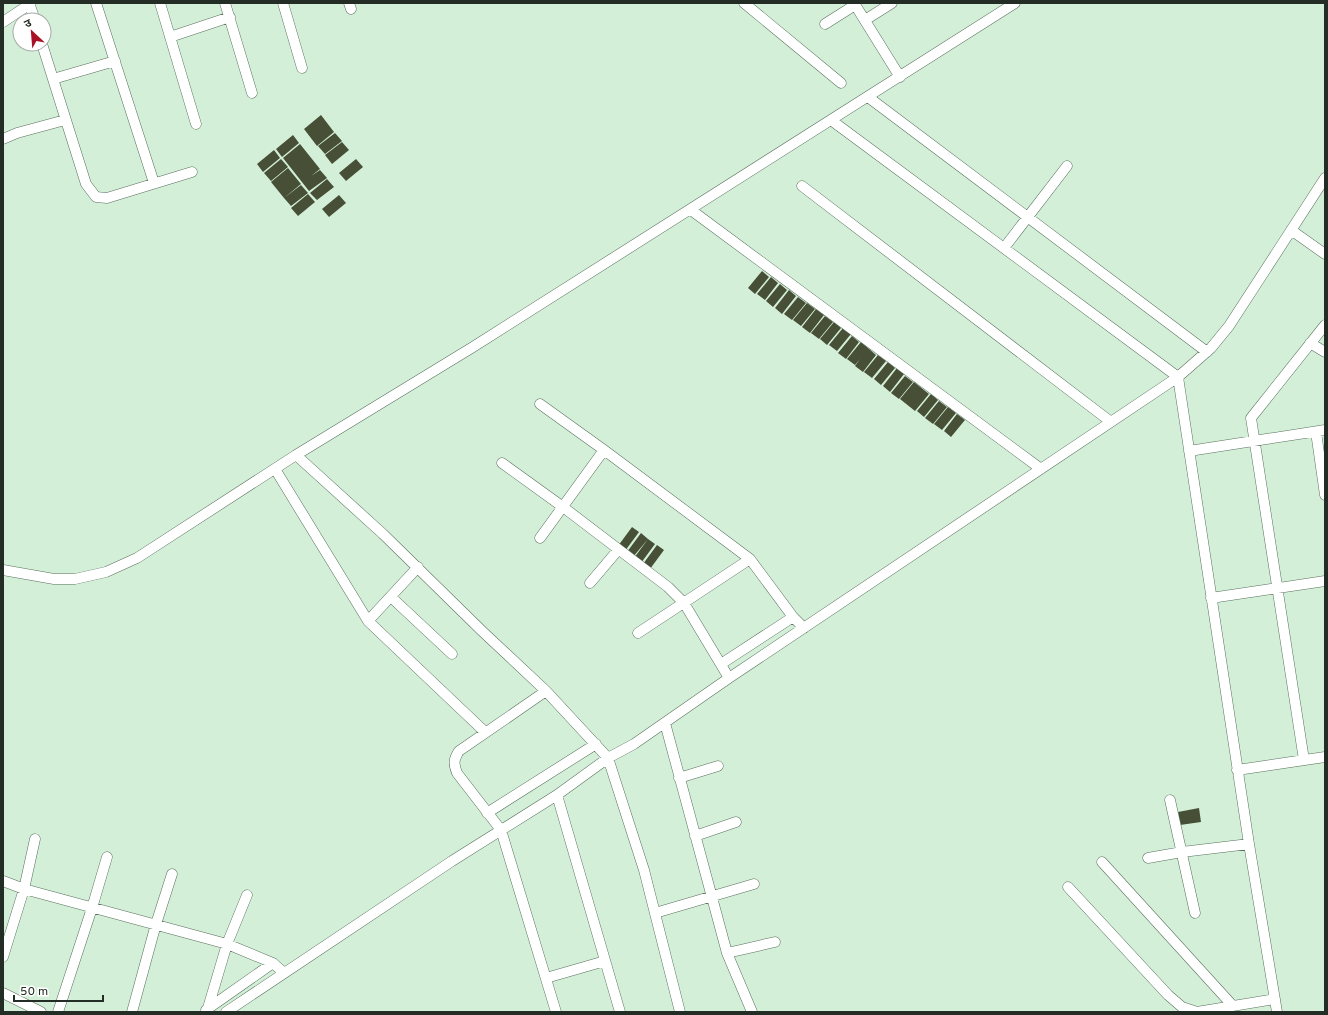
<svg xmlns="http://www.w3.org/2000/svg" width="1328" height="1015" font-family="Overpass,'Noto Sans Devanagari',sans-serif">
	<rect width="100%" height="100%" fill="#d4efd8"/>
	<path fill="#475037" d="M321,115L334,132L317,146L304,129Z
		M335,133L342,141L325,154L318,146Z
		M293,135L299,143L282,157L276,149Z
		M342,142L349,150L332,164L325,155Z
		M300,144L320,169L311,176L320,170L327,178L309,191L283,158Z
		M274,150L280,158L263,172L257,164Z
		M281,159L288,167L271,181L264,173Z
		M356,159L363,167L346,181L339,173Z
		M288,168L301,184L284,198L271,182Z
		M327,179L334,187L317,200L310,193Z
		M301,185L308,193L291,206L284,198Z
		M308,194L315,202L298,216L291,208Z
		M339,195L346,203L329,217L322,209Z
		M762,271L769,277L755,294L748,288Z
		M771,277L778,283L765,300L757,294Z
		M780,284L787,290L773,307L766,301Z
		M789,290L796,296L782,314L775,308Z
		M798,297L806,303L792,320L784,314Z
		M807,303L815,309L801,326L793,320Z
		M816,309L824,315L810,333L802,327Z
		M825,316L833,322L819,339L811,333Z
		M834,322L841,328L827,345L820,339Z
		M843,328L851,334L837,351L829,345Z
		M852,336L859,342L846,359L838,353Z
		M861,342L876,355L863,372L855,366L860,359L855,365L847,359Z
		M878,355L886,361L872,378L864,372Z
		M888,362L895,368L881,385L874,379Z
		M897,368L904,374L890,392L883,386Z
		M905,376L913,382L899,399L891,393Z
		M914,382L929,394L915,411L900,399Z
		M931,394L938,400L924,417L917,411Z
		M939,401L947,407L933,424L925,418Z
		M948,407L956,413L942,430L934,424Z
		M957,414L965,420L951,437L944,431Z
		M632,527L639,532L625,551L618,546Z
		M641,533L648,539L633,557L627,552Z
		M648,539L655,544L641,563L634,558Z
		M657,545L664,550L650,569L643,564Z
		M1199,808L1201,822L1180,825L1178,812Z"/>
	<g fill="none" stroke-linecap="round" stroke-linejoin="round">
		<g stroke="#59715e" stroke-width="11">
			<path id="street" d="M29,3L35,20
				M96,3L154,183
				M160,3L196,124
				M225,3L252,93
				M283,3L302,68
				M349,3L351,9
				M744,3L841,83
				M854,3L900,77
				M865,20L892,3
				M3,22L30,4
				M825,24L855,5
				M170,37L230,17
				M42,44L86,184L96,197L107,198L192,172
				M53,79L115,61
				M868,97L1207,352
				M831,120L1178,377L1249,844L1277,1012
				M3,139L17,133L65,120
				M802,186L1111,422
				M691,210L1041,469
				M1291,230L1325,254
				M1004,248L1067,166
				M1310,343L1325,352
				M540,404L604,450L750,559L793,617L804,628
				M1316,432L1325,495
				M1189,451L1325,430
				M296,455L383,534L482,631L546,691L608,758L644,870L680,1012
				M502,463L563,507L668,587L684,603L729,678
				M275,469L368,621L485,732
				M540,538L604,450
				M3,570L54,579H75L106,572L137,558L296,455L473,347L1015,3
				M590,583L618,550
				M391,597L452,654
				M1211,598L1325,581
				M368,621L418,567
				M638,633L750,559
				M721,664L793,617
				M546,691L459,751C454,759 453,763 457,773L501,830L556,1012
				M665,723L727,953L752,1012
				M1304,760L1251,418L1325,325
				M1237,770L1325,757
				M679,778L718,766
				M557,795L620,1012
				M1170,800L1195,913
				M487,813L596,744
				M695,836L736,822
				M1148,858L1182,852L1249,844
				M1102,862L1233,1006
				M3,881L24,889L227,944L273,963L284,973
				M1068,887L1168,995L1182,1007L1197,1012L1275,999
				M655,913L754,884
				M727,953L775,942
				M3,957L24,889L35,839
				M546,978L605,961
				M3,993L41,1012
				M208,1008L227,944L247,895
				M206,1010L273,963
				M58,1012L92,908L107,857
				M132,1012L156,924L172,874
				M226,1012L452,861L557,795L608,758L634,744L729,678L1178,377L1211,348L1229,326L1325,178"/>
		</g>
		<use href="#street" stroke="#fff" stroke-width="10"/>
	</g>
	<rect width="1328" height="1015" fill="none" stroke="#232d25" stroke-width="8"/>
	<g transform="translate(32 32) rotate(334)"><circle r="19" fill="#ffffff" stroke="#a7aba8"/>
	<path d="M0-3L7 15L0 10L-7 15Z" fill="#a81125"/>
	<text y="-6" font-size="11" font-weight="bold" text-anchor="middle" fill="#232d25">उ</text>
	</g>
	<path d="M14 995v6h89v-6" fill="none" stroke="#232d25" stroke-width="2"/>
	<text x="20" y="995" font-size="12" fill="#232d25" stroke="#ffffff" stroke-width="3" paint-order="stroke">50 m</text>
</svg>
